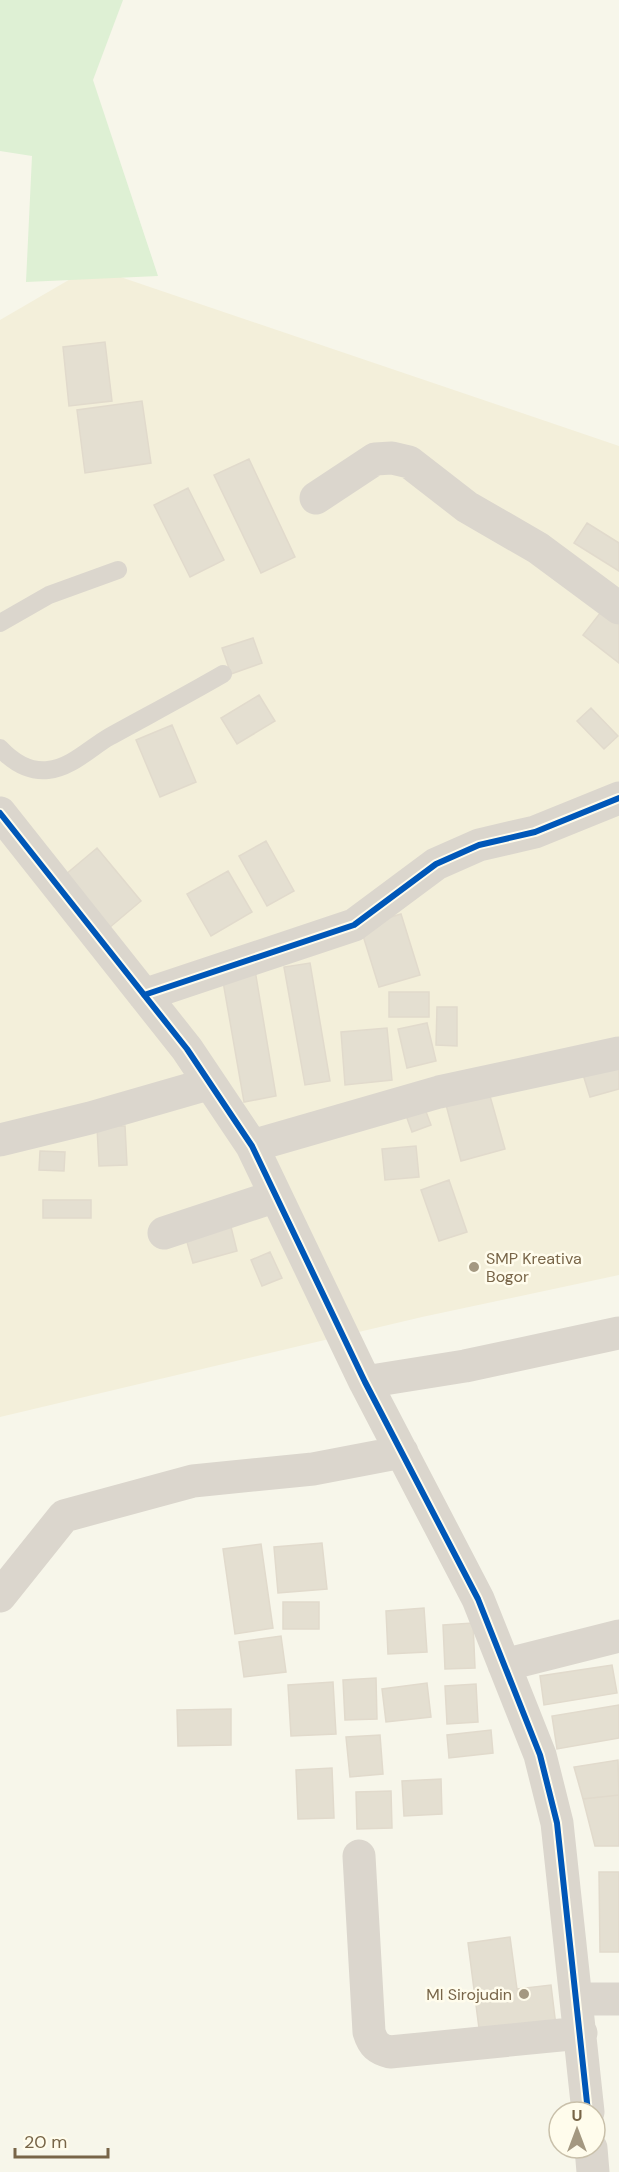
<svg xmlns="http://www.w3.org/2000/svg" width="619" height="2172" font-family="'DM Sans',sans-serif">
	<rect width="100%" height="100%" fill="#f7f6ea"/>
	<path fill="#f3efda" d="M91,267L619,446V1275L422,1317L0,1417V320Z"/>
	<path fill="#def0d4" d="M0,0H123L93,80L158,276L26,282L32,156L0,151Z"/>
	<path fill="#e4dfd1" stroke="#e1dacc" stroke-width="1.5" d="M105,342L112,401L69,406L63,347Z
		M142,401L151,463L85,473L77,410Z
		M249,459L295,557L261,573L214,475Z
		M188,488L224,560L190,577L154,505Z
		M587,523L619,543V571L574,543Z
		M604,608L619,620V663L583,635Z
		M253,638L262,663L231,674L222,648Z
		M259,695L275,721L237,744L221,718Z
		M591,708L618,736L604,749L577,721Z
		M172,725L196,782L160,797L136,740Z
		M266,841L294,891L267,906L239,856Z
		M97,848L141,901L103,933L59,880Z
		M228,871L252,912L211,936L187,894Z
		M401,914L420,975L379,987L360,926Z
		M310,963L330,1081L305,1085L284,967Z
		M254,964L276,1096L244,1102L221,970Z
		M389,992H429V1017H389Z
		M437,1007H457V1046L436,1045Z
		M427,1023L436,1061L407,1068L398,1029Z
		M387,1028L392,1080L345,1085L341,1032Z
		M619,1055V1089L590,1097L581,1068Z
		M488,1089L505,1149L461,1161L445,1101Z
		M422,1101L431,1125L412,1132L403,1107Z
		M125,1126L127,1165L99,1166L97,1127Z
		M416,1146L419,1177L385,1180L382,1149Z
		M40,1151L65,1152L64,1171L39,1170Z
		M449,1180L467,1232L439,1241L421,1190Z
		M43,1200H91V1218H43Z
		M230,1223L237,1251L193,1263L185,1235Z
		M270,1252L282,1278L262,1286L251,1260Z
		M322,1543L327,1589L278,1593L274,1547Z
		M261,1544L273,1628L235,1634L223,1549Z
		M283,1602H319V1629H283Z
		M424,1608L427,1652L388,1654L386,1611Z
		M473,1623L475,1668L445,1669L443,1625Z
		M281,1636L286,1672L244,1677L239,1642Z
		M612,1665L617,1693L544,1705L540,1676Z
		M376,1678L377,1719L345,1720L343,1680Z
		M333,1682L336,1734L291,1736L288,1685Z
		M427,1683L431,1717L386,1722L382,1689Z
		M476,1684L478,1722L447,1724L445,1686Z
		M619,1705V1738L557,1749L552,1716Z
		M231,1709V1745L178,1746L177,1710Z
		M491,1730L493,1753L449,1758L447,1735Z
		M380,1735L383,1774L350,1777L346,1737Z
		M618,1760L619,1795L583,1799L574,1767Z
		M332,1768L334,1818L298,1819L296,1770Z
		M441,1779L442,1814L404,1816L402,1781Z
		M391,1791L392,1828L357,1829L356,1792Z
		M619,1795V1846H595L583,1799Z
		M599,1872H619V1952H600Z
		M510,1937L517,1989L551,1985L556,2026L480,2036L468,1943Z"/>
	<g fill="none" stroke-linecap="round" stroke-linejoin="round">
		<path stroke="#dbd6cd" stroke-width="18" d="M0,623L49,595L118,570
			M0,748C13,762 28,772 48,770C71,768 90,748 109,737C147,716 185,696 223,674"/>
		<path stroke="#dbd6cd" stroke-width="33" d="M316,498L375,459L392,458L409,462L467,507L538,548L619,608
			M0,813L187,1049L252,1146L365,1382L478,1599L540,1755L557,1823L588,2112
			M144,995L354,925L436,864L479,845L535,832L619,798
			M0,1140L90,1118L208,1084
			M252,1146L439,1092L619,1053
			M164,1233L276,1196
			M365,1382L465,1366L619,1333
			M0,1596L64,1516L193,1481L313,1469L402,1452
			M504,1665L619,1636
			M359,1856L369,2032C373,2045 378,2049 390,2052L581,2033
			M576,1999H619
			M591,2148L593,2172"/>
		<g stroke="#fffcec" stroke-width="10">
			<path id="cycleway" d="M0,813L187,1049L252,1146L365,1382L478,1599L540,1755L557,1823L588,2112
				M144,995L354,925L436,864L479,845L535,832L619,798"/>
		</g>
		<use href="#cycleway" stroke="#0057b8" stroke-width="6"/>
	</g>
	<g fill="#a49881" stroke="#fffcec" stroke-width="2">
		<circle cx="474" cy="1267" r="6"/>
		<circle cx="524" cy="1994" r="6"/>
	</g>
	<g text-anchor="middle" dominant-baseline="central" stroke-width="5" stroke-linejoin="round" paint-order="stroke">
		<g font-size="16" fill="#786548" stroke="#fffcec" text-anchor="start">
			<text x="486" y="1258">SMP Kreativa<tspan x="486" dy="18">Bogor</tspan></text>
			<text x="512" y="1994" text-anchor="end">MI Sirojudin</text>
		</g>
	</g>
	<g transform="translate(577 2130)"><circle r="28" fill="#fffcec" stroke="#c9c0aa" stroke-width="1.5"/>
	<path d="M0-4.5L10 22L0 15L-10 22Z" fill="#a49881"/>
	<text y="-9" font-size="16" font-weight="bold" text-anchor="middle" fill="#786548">U</text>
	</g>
	<path d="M15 2148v9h93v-9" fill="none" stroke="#786548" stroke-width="3"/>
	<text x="24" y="2148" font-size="18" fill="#786548" stroke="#fffcec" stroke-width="4.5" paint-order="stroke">20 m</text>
</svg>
